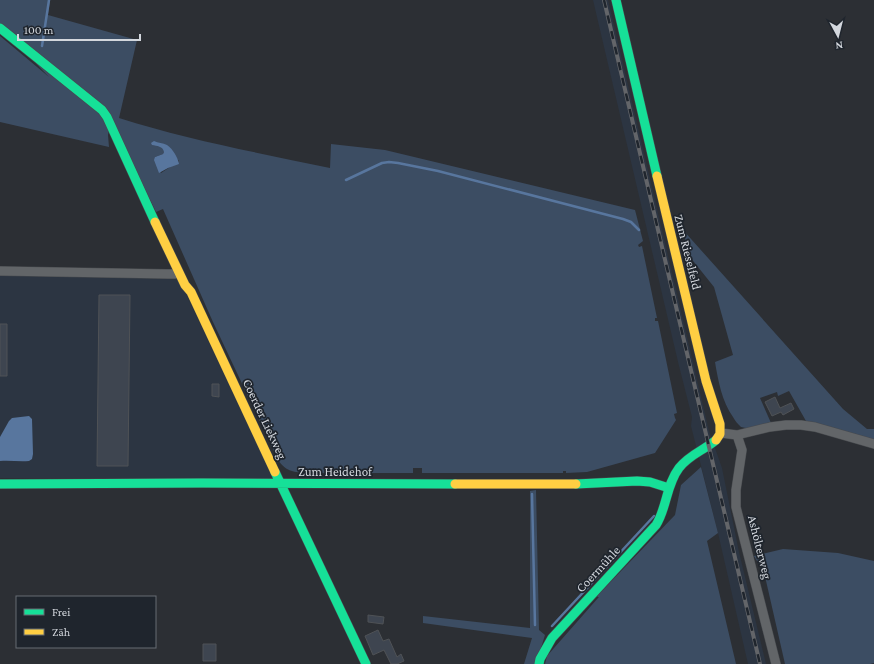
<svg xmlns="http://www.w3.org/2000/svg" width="874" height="664" font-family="'Crimson Pro',serif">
	<rect width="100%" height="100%" fill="#2c2f34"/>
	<path fill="#2c3542" d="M593,0H608L709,431L722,468L739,552L766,664H748L718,533L691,426L692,417L679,366Z
		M0,274L178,277L273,479L0,478Z"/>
	<path fill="#3c4d63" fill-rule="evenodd" d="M0,0H50L48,15L137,40L119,118C188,140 259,153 330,168L331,144L385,150L635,210L643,241L638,245L639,247L642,246L657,318H655V321H658L677,413L674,414L675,418L676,420L655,453L587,472L566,473V471H563V473H422V468H413V473H305C292,472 286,471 278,460L213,322L163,209L156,212L111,119L108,135L109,147L0,122V36L49,77L0,26ZM162,147L179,161L161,173L155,157L163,154L164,152V149Z
		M683,230L843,409L867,429H874V442L806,421L789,391L778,396L777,392L760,398L771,423L751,429L741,427C738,424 735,421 733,417C722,402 718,380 715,362L733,355L714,287L690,257Z
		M701,467L718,533L707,541L736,664H545L547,656L598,598H599L597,596L675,515L681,485Z
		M536,490L539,630L545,635L536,664H524L532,638L423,623V616L530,628V491Z
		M783,549L838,553L874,561V663L870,664H785L764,572L754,556Z"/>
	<path fill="#58769e" d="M154,141C158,143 163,143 167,145C173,149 178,158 179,164L168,168L159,173L154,160L155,157L163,154L164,152C163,146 157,146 152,145L151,143Z
		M29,416L32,419L33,454L32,459L29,461C19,462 10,460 0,461V437L9,421L12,418Z"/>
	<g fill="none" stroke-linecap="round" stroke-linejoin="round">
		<path stroke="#58769e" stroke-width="2.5" d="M42,46L49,0
			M346,180L382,163L389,162L398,163L438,171L623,219L631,222L639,230
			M532,494L535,625
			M552,626L654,516"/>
	</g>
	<path fill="#3e4550" stroke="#4f5256" d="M99,295H130L128,466H97Z
		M0,324H7V376H0Z
		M212,384H219V397L212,396Z
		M775,397L780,408L791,403L794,409L783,415L781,412L772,416L765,402Z
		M368,615L384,617L383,624L368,622Z
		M378,630L383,641L389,639L397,657L401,654L404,661L397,664H391L384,650L373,655L365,636Z
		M203,644H216V661H203Z"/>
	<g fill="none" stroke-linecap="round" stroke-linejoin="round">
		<g stroke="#474a4e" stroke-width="10">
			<path id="street" d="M0,271L168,274H175L179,273
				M721,433L737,435L770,427L786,425H801L815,427L874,444
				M737,435L742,450L736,490V507L776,664"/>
		</g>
		<g stroke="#474a4e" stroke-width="10">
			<path id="fast" d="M616,0L657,176
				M0,28L102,110L107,117L155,222
				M275,472L366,664
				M0,484L202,483L455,484
				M576,484L637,481L650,482L669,488
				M539,664L540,659L552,638L656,525C667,508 666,485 679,468C690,454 703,451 716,440"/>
		</g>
		<g stroke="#474a4e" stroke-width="10">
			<path id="slow" d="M657,176L706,381L720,424V434L716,440
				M155,222L185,285L191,292L275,472
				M455,484H576"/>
		</g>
		<use href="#street" stroke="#626568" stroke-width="9"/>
		<use href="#fast" stroke="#16e098" stroke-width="9"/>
		<use href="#slow" stroke="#ffcf43" stroke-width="9"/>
		<g stroke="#636569" stroke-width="4">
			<path id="rail" d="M604,0L760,664"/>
		</g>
		<use href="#rail" stroke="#1f252d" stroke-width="2.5" stroke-dasharray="8" stroke-linecap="butt"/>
	</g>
	<g text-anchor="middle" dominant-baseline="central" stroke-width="3.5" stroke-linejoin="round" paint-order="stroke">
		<g font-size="13" fill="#d3d7dd" stroke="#1f252d">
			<text transform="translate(688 252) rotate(76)">Zum Rieselfeld</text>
			<text transform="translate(265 419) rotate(65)">Coerder Liekweg</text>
			<text x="335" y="471">Zum Heidehof</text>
			<text transform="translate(760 547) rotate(76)">Ashölterweg</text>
			<text transform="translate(598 569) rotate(-47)">Coermühle</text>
		</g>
	</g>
	<rect x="16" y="596" width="140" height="52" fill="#1f252d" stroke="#676c73"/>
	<rect x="24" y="609" width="20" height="6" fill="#16e098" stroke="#676c73"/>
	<text x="52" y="616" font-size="12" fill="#d3d7dd">Frei</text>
	<rect x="24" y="629" width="20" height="6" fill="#ffcf43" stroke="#676c73"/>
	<text x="52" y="636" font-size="12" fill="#d3d7dd">Zäh</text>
	<g transform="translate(838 36) rotate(173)" stroke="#1f252d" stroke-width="3" paint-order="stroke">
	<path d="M0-3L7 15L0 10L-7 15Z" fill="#d3d7dd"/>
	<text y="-6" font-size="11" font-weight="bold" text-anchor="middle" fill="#d3d7dd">N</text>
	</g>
	<path d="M18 34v6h122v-6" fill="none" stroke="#d3d7dd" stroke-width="2"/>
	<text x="24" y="34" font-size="12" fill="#d3d7dd" stroke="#1f252d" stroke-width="3" paint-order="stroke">100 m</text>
</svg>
